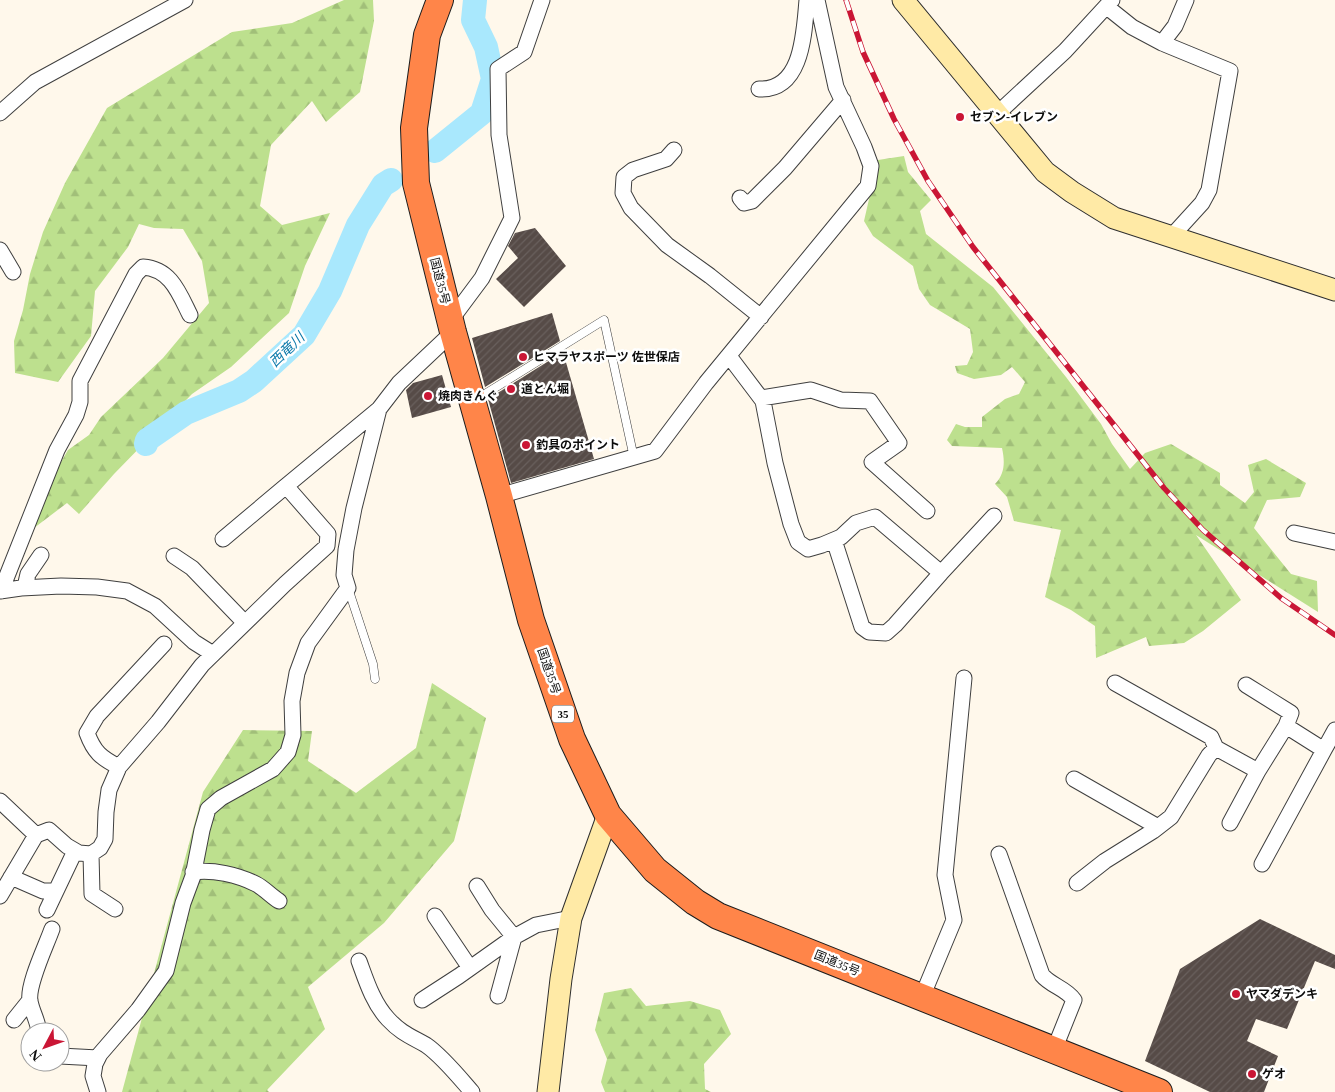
<svg xmlns="http://www.w3.org/2000/svg" width="1335" height="1092" font-family="'Times New Roman','Noto Sans JP',serif">
	<defs>
		<pattern id="forest-firs" width="22" height="20" patternUnits="userSpaceOnUse" patternTransform="scale(1.25)"><rect width="22" height="20" fill="#bde08e"/><path d="M5 1l3.5 6h-7zM16 11l3.5 6h-7z" fill="#a1bf79"/></pattern>
		<pattern id="building-hatch" width="6" height="6" patternUnits="userSpaceOnUse" patternTransform="scale(1.25)"><rect width="6" height="6" fill="#564b47"/><path d="M-1 1l2-2M0 6l6-6M5 7l2-2" fill="none" stroke="#69605d"/></pattern>
	</defs>
	<rect width="100%" height="100%" fill="#fff8eb"/>
	<path fill="url(#forest-firs)" d="M344,0H373L374,21L360,92L326,122L312,101L271,145L260,206L282,225L330,213L305,266L289,313L231,367L192,394L114,474L79,514L67,503L34,528L54,474L68,450L89,435L101,417L163,358L209,303L202,261L183,229L154,228L139,224L128,247L95,291L91,336L58,382L15,373L14,341L23,310L30,274L43,232L65,183L107,108L232,32L292,23Z
		M904,156L908,172L931,200L920,211L926,234L993,287L1066,377L1101,424L1112,444L1130,469L1145,453L1171,444L1220,473V485L1245,503L1254,492L1248,465L1266,459L1306,483L1300,497L1267,500L1254,528L1291,574L1317,581L1318,612L1196,535L1241,600L1203,631L1184,643L1149,646L1146,637L1096,658L1095,626L1071,610L1045,597L1061,530L1014,521L1007,497L995,484C1005,474 1005,462 1002,448L952,446L947,440L956,424L965,427H982V417L1005,399L1019,394L1025,382L1012,367L1001,375L974,379L957,373L955,366L967,365L973,352L970,329L930,305L919,289L913,266L873,236L864,221L878,160Z
		M432,683L486,718L454,841L384,923L308,987L325,1029L267,1090L269,1092H122L203,792L243,730L312,731L308,761L356,793L416,748Z
		M631,988L646,1006L690,1001L720,1010L731,1034L704,1064L705,1089L711,1092H605L601,1082L607,1059L595,1030L604,993Z"/>
	<g fill="none" stroke-linecap="round" stroke-linejoin="round">
		<path stroke="#a9e8fd" stroke-width="24" d="M435,151L482,113L493,79L486,47L473,20L475,0
			M146,444L147,440L186,413L239,391L254,381L304,335L330,291L358,225L383,185L391,180"/>
	</g>
	<path fill="url(#building-hatch)" d="M535,228L566,266L524,307L496,279L518,258L508,246L515,233Z
		M552,313L560,341L485,387L472,338Z
		M563,352L594,459L511,483L488,399Z
		M442,375L451,407L412,418L406,390L413,383Z
		M1260,919L1335,955V969L1315,961L1287,1029L1256,1019L1247,1041L1278,1056L1264,1092H1210L1145,1061L1180,969Z"/>
	<g fill="none" stroke-linecap="round" stroke-linejoin="round">
		<g stroke="#3f3f3f" stroke-width="9">
			<path id="lane" d="M477,399L604,320L634,458
				M348,588L373,664L375,679"/>
		</g>
		<g stroke="#3f3f3f" stroke-width="17">
			<path id="street" d="M1107,7L1132,27L1162,43
				M759,89C803,91 804,32 807,0
				M0,113L35,82L185,0
				M997,114L1065,51L1112,0
				M674,150L666,159L633,170L624,177L623,193L631,208L667,245L710,276L761,317
				M740,198L744,203L752,201L785,168L843,100
				M1171,237L1202,203L1209,190L1230,71L1162,43L1175,26L1186,0
				M0,250L13,272
				M450,321L482,278L512,218L499,135L498,69L524,52L542,0
				M729,356L763,401L775,463L791,524L798,542L808,549L822,545L841,537L856,523L875,517L941,573L994,516
				M761,398L811,390L841,400L870,401L899,443L872,462L927,511
				M499,496L655,451L706,383L868,186L871,166L864,147L836,87L817,0
				M1294,533L1335,542
				M223,539L286,486
				M834,540L862,627L869,632L886,633L895,625L941,573
				M174,556L192,568L245,623
				M25,587L28,574L41,555
				M0,591L21,588L61,586L97,587L127,591L155,606L194,642L213,654
				M1,591L57,450L76,415L80,402V381L136,274L143,267C171,269 179,293 190,315
				M1115,683L1211,737L1216,748L1258,771
				M1246,685L1291,713L1286,726
				M119,767C101,758 94,752 87,733L97,716L164,644
				M1074,779L1158,827
				M0,801L36,835L49,830L67,846L79,853L91,854L100,848L105,839L106,812L109,790L119,767L158,722L202,665L285,584L327,546L328,534L286,486L379,409L399,383L453,332
				M1230,823L1258,771L1286,726L1324,750L1335,730
				M91,854L92,894L115,909
				M999,854L1042,975C1051,986 1066,988 1074,1000L1054,1050
				M1262,864L1324,750
				M193,872C213,869 238,875 256,884C264,888 271,896 279,901
				M11,877L43,891H55
				M1077,883L1105,861L1153,831L1171,817L1209,755L1216,748
				M477,886L492,910L514,937L498,996
				M0,896L36,835
				M47,910L75,851
				M435,916L470,968
				M359,961C366,980 373,1003 388,1019C401,1033 410,1036 426,1045C442,1056 459,1077 472,1092
				M922,997L954,920L945,875L964,678
				M422,1000L459,976L514,937L536,925L571,918
				M14,1020L30,1000
				M39,1032C38,1021 32,1012 30,1001C27,985 46,946 52,929
				M60,1056L98,1058
				M98,1092L93,1076L95,1064L100,1054L138,1010L166,971L183,903L193,876L202,830L208,809L221,798L273,769L288,752L293,735L292,701L297,673L308,643L348,588L344,575L346,550L354,508L379,409"/>
		</g>
		<g stroke="#2e2e2e" stroke-width="23">
			<path id="secondary" d="M903,0L1045,172L1072,192L1114,218L1335,290
				M548,1092L561,979L571,918L608,815"/>
		</g>
		<g stroke="#1d1d1d" stroke-width="28">
			<path id="highway" d="M440,0L427,35L414,128L416,183L453,332L499,496L531,620L572,739L608,815L655,870L695,902L718,916L1159,1092"/>
		</g>
		<use href="#lane" stroke="#fff" stroke-width="8"/>
		<use href="#street" stroke="#fff" stroke-width="15"/>
		<use href="#secondary" stroke="#ffeaa6" stroke-width="21"/>
		<use href="#highway" stroke="#ff8549" stroke-width="26"/>
		<g stroke="#ca1635" stroke-width="5.5">
			<path id="rail" d="M846,0L863,52L894,119L928,181L973,247L1164,488L1203,530L1281,598L1335,635"/>
		</g>
		<use href="#rail" stroke="#fff" stroke-width="4" stroke-dasharray="11" stroke-linecap="butt"/>
	</g>
	<g fill="#ca1635" stroke="#fff" stroke-width="2">
		<circle cx="960" cy="117" r="5"/>
		<circle cx="523" cy="357" r="5"/>
		<circle cx="511" cy="389" r="5"/>
		<circle cx="428" cy="396" r="5"/>
		<circle cx="526" cy="445" r="5"/>
		<circle cx="1236" cy="994" r="5"/>
		<circle cx="1252" cy="1074" r="5"/>
	</g>
	<g text-anchor="middle" dominant-baseline="central" stroke-width="5" stroke-linejoin="round" paint-order="stroke">
		<rect fill="#fff" stroke="#555" stroke-width="1" x="552" y="705.5" width="22" height="17" rx="4"/>
		<g font-size="11" font-weight="bold" fill="#0c0c0c">
			<text x="563" y="714">35</text>
		</g>
		<g font-size="12" font-weight="bold" fill="#0c0c0c" stroke="#fff" text-anchor="start">
			<text x="970" y="117">セブン-イレブン</text>
			<text x="533" y="357">ヒマラヤスポーツ 佐世保店</text>
			<text x="521" y="389">道とん堀</text>
			<text x="438" y="396">焼肉きんぐ</text>
			<text x="536" y="445">釣具のポイント</text>
			<text x="1246" y="994">ヤマダデンキ</text>
			<text x="1262" y="1074">ゲオ</text>
		</g>
		<g font-size="12" fill="#0c0c0c" stroke="#fff">
			<text transform="translate(440 281) rotate(76)">国道35号</text>
			<text transform="translate(549 671) rotate(71)">国道35号</text>
			<text transform="translate(837 963) rotate(22)">国道35号</text>
		</g>
		<g font-size="14" font-style="italic" fill="#0978aa" stroke="#fff">
			<text transform="translate(287 350) rotate(-44)">西竜川</text>
		</g>
	</g>
	<g transform="translate(45 1047) rotate(229)"><circle r="24" fill="#ffffff" stroke="#9e9e9e"/>
	<path d="M0-4L9 19L0 12L-9 19Z" fill="#ca1635"/>
	<text y="-8" font-size="14" font-weight="bold" text-anchor="middle" fill="#0c0c0c">N</text>
	</g>
</svg>
